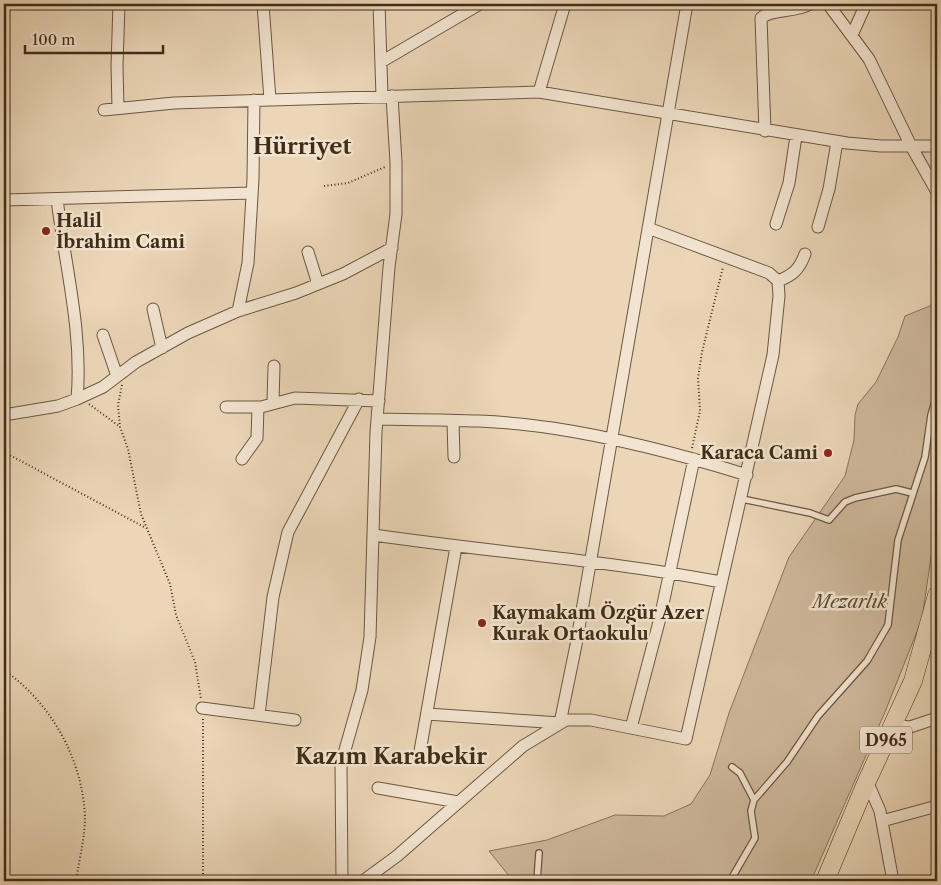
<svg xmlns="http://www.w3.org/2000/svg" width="941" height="885" font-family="'Libre Caslon Text',serif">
	<rect width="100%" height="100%" fill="#ebd6b7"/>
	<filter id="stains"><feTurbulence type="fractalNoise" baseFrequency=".004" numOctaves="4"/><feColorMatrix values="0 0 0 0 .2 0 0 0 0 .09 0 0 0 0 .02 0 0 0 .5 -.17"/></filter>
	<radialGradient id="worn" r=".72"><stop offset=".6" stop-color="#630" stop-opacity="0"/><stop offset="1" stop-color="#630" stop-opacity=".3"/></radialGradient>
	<path fill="#ceb99c" stroke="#88735a" d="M937,303V516L922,619L885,712L811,881H513L489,851L547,840L615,815L664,816L691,804L710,775L729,713L789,557L845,476L854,440L855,415L858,404L876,382L898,337L905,316Z"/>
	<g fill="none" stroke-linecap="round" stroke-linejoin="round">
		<g stroke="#6c5740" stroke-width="8">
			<path id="service" d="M742,499L810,513L829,520L845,502L855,498L896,489L912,493
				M732,767L740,773L754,800
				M537,881L539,853
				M730,881L755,838L751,811L754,800L787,762L818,716L867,661L888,625L898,540L925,457L931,415L937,395"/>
		</g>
		<g stroke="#6c5740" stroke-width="13">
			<path id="minor" d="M263,4L270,100
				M379,4L382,96
				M828,4L869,59L911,146L937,192
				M852,35L866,4
				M381,62L480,4
				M539,92L565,4
				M118,108L117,66L119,4
				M104,110L174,103L539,92L847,143L881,146H937
				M765,131L761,18C773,8 795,13 810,4
				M57,199C65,266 83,332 77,399
				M4,200L252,193
				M776,224L789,183L796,136
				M818,227L829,189L837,142
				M308,252L318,284
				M778,281C793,275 799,270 805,254
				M153,309L162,348
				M238,311L248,263L253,179L254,100
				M103,335L117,376
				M273,403L274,366
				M226,407H261L295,398L379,401
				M4,415L58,406L77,399L103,387L136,362L188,333L238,311L296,293L343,274L392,248
				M377,419C435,420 494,419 552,428C618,438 683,455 747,475
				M453,421L454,457
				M242,459L257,438L258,407
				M374,535C490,552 606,560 721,582
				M202,708L295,720
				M427,714L560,723L576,645L687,4
				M259,715L273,597L288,532L359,399
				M892,725L910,727L937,718
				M631,728L660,618L694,459
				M419,757L456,547
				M867,781L880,811L893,881
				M378,788L458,802
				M882,821L937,806
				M342,881L341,764L362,690L370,637L376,432L389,267L396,214V162L392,96
				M363,881L397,856L523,746L566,720H591L686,739L773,355L779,296L778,281L769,273L648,228"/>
		</g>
		<g stroke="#412d18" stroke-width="19">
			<path id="primary" d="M825,881L867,781L913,681L937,595"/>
		</g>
		<path stroke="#412d18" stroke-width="2" stroke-dasharray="1 2.5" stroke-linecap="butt" d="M324,186L348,183L385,167
			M122,385L118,405L120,427L128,449L141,514L170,584L176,615L195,662L201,699
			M89,404L119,426
			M692,448L700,411L698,378L702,352L723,267
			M4,452L146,528
			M4,670C51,703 82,758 85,816C85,837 79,861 76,881
			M203,881V719"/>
		<use href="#service" stroke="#f2e4d0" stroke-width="5.5"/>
		<use href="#minor" stroke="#f2e4d0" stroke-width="11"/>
		<use href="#primary" stroke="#ebd6b7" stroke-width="18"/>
	</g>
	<g fill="#8f2418" stroke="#f2e4d0" stroke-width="2">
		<circle cx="46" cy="231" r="5"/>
		<circle cx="828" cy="453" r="5"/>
		<circle cx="482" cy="623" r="5"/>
	</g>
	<g text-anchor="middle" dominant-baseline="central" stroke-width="5" stroke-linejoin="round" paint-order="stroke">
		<rect fill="#f2e4d0" stroke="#76644f" stroke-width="1" x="860" y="726.5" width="52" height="27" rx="4"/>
		<g font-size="16" font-weight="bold" fill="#412d18">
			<text x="886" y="740">D965</text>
		</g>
		<g font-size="18" font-weight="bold" fill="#412d18" stroke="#f2e4d0" text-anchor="start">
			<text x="56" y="221">Halil<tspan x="56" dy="21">İbrahim Cami</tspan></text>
			<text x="818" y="453" text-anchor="end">Karaca Cami</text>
			<text x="492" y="613">Kaymakam Özgür Azer<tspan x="492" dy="21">Kurak Ortaokulu</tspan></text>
		</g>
		<g font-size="18" font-style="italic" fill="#5d4932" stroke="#f2e4d0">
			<text x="850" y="602">Mezarlık</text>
		</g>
		<g font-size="22" font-weight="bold" fill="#412d18" stroke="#f2e4d0">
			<text x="302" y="146">Hürriyet</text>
			<text x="391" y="756">Kazım Karabekir</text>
		</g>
	</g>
	<rect width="941" height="885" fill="none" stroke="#ebd6b7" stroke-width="20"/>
	<rect x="5" y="5" width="931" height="875" fill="none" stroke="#412d18" stroke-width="2.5"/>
	<rect x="10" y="10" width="921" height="865" fill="none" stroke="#412d18"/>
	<path d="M25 45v8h138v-8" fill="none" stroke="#412d18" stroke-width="2.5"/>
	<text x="32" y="45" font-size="15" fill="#412d18" stroke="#f2e4d0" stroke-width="4" paint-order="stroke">100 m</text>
	<rect width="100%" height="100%" filter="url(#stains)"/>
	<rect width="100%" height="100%" fill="url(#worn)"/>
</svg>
